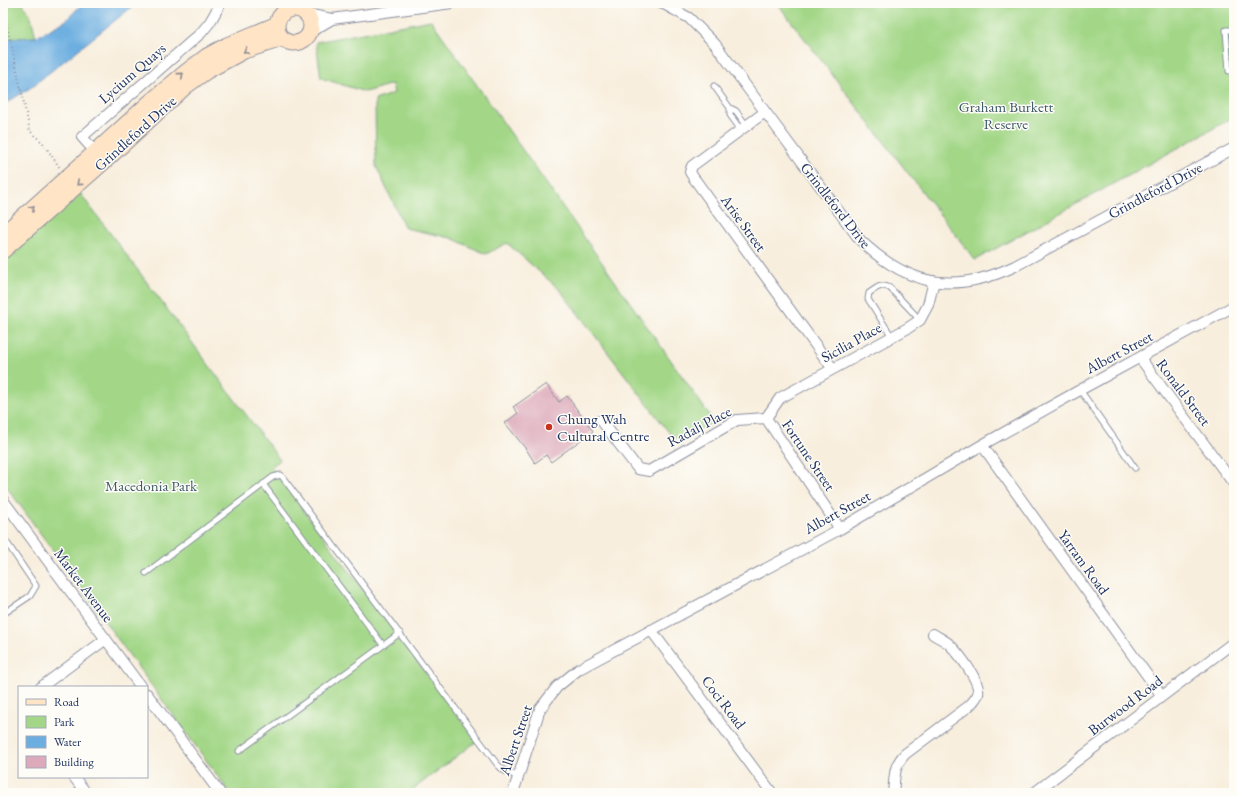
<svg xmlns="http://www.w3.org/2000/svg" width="1237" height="796" font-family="'EB Garamond',serif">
	<rect width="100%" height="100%" fill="#fdfcf7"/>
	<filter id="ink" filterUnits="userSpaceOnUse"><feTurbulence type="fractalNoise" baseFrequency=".025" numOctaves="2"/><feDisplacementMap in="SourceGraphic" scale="8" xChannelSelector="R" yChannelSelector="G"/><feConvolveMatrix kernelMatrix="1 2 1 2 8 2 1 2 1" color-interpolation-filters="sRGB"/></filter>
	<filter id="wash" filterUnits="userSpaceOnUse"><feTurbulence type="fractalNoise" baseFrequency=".012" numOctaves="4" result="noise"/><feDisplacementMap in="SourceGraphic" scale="16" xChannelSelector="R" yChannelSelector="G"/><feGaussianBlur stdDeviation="0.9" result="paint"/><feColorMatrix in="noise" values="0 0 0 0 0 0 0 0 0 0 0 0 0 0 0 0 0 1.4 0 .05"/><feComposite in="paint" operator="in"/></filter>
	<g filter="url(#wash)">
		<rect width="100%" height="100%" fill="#f8eedd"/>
		<path fill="#a3d787" stroke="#5f8372" d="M3,3H22L30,14L36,37L3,39Z
			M777,3H1234V117L975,260Z
			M431,20L715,423L674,439L560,290L507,243L486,254L451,238L405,228L376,166L375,100L394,93L392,84L365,92L321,78L316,42Z
			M77,189L280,460L271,467L477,741L408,793H230L3,482V257Z"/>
		<path fill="#6caee0" stroke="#446e9f" d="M83,3H137L30,88L3,105V39L36,37L65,21Z"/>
		<g id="blocks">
			<path fill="#dab" d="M546,384L559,402L567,396L593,431L551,462L546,455L535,463L526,449L505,423L518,413L513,407Z"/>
		</g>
	</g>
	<g filter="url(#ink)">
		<use href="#blocks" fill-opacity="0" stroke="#8a8e9e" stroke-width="1"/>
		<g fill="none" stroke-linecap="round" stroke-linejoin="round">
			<g stroke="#8a8e9e" stroke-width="7">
				<path id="lane" d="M1234,30H1226L1229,71H1234
					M714,86L730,108L736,111L747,126
					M730,108V115L741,130
					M892,337L868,299L869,293C877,288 881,283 890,288L920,320
					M1080,390L1135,468
					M263,484L383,645
					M3,537L36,586L30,596L3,614
					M146,573L273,477L281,475L497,764L503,770L518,777
					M239,751L400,633"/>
			</g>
			<g stroke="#8a8e9e" stroke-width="12">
				<path id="street" d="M662,3L689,18L715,44L860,240C908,286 954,295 1015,266L1234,148
					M306,14L332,19L452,3
					M310,32L332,19
					M765,112L692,166L690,172L693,177L833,369
					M98,155L82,137L201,33L210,22L218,8V3
					M1140,358L1234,484
					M766,418L780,398L908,328L920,320L928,305L934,281
					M766,418L840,529
					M601,420L638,469L649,471L737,420L766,418
					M982,445L1162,696
					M3,500L141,687
					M651,630L772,793
					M41,687L106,639
					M147,694L220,793
					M74,777L86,793
					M513,793L540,709L557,687L579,669L840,529L982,445L1080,390L1234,306
					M893,793C895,777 893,766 905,754L969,706C973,702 976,699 978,694C981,682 959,654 951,646C947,641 939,638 933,634
					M1034,793L1234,642"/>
			</g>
			<g stroke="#8a8e9e" stroke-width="17">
				<path id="secondary" d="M277 26a17 17 0 1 1 34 0a17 17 0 1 1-34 0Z
					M3,234L95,152L150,102L187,71L207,56L227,45L277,24
					M3,251L105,161L185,87L207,71L244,51L282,39"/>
			</g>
			<path stroke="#8a8e9e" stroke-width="2" stroke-dasharray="1 3" stroke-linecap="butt" d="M3,16L6,21L30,131L43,143L60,168"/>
			<use href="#lane" stroke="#fff" stroke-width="5"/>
			<use href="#street" stroke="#fff" stroke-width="10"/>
			<use href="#secondary" stroke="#ffe4c6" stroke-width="15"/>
		</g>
		<defs><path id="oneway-chevron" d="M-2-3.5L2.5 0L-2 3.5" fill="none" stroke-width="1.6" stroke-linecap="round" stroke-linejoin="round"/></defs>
		<g stroke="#8d8a92">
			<use href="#oneway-chevron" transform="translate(246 51) rotate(159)"/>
			<use href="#oneway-chevron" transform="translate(181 75) rotate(-40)"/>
			<use href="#oneway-chevron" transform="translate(79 183) rotate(139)"/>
			<use href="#oneway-chevron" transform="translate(32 208) rotate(-42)"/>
		</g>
	</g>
	<circle fill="#c8321e" stroke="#fdfcf7" stroke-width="1.5" cx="549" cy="427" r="4"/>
	<g text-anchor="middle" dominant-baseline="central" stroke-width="3" stroke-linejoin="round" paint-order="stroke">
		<g font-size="15" fill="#1b2f5e" stroke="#fdfcf7">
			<text transform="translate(132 73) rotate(-41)">Lycium Quays</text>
			<text transform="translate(135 133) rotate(-42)">Grindleford Drive</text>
			<text transform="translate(1155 190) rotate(-28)">Grindleford Drive</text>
			<text transform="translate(836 205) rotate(52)">Grindleford Drive</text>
			<text transform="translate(744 223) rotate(54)">Arise Street</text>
			<text transform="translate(851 342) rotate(-29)">Sicilia Place</text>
			<text transform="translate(1119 352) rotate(-28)">Albert Street</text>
			<text transform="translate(1184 392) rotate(53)">Ronald Street</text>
			<text transform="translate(699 426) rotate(-28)">Radalj Place</text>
			<text transform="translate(809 455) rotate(56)">Fortune Street</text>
			<text transform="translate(837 512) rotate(-29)">Albert Street</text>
			<text transform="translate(1084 562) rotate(54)">Yarram Road</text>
			<text transform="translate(84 585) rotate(53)">Market Avenue</text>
			<text transform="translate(724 702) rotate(53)">Coci Road</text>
			<text transform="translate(1125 705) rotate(-37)">Burwood Road</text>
			<text transform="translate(515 740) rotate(-71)">Albert Street</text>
		</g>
		<g font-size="15" fill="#3d5968" stroke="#fdfcf7">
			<text x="1006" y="106">Graham Burkett<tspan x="1006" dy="17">Reserve</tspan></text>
			<text x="151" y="485">Macedonia Park</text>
		</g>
		<g font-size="15" fill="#1b2f5e" stroke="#fdfcf7" text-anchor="start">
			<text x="557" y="418">Chung Wah<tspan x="557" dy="17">Cultural Centre</tspan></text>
		</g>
	</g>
	<rect width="1237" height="796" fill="none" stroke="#fdfcf7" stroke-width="16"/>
	<rect x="18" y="686" width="130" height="92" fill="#fdfcf7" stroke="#a3aaba"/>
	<rect x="26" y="699" width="20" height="6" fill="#ffe4c6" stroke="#a3aaba"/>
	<text x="54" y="706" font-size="12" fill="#1b2f5e">Road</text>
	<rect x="26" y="716" width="20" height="12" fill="#a3d787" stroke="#a3aaba"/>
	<text x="54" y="726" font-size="12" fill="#1b2f5e">Park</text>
	<rect x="26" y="736" width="20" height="12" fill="#6caee0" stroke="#a3aaba"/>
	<text x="54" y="746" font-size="12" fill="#1b2f5e">Water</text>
	<rect x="26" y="756" width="20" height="12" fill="#ddaabb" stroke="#a3aaba"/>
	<text x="54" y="766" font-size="12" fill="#1b2f5e">Building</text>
</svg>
